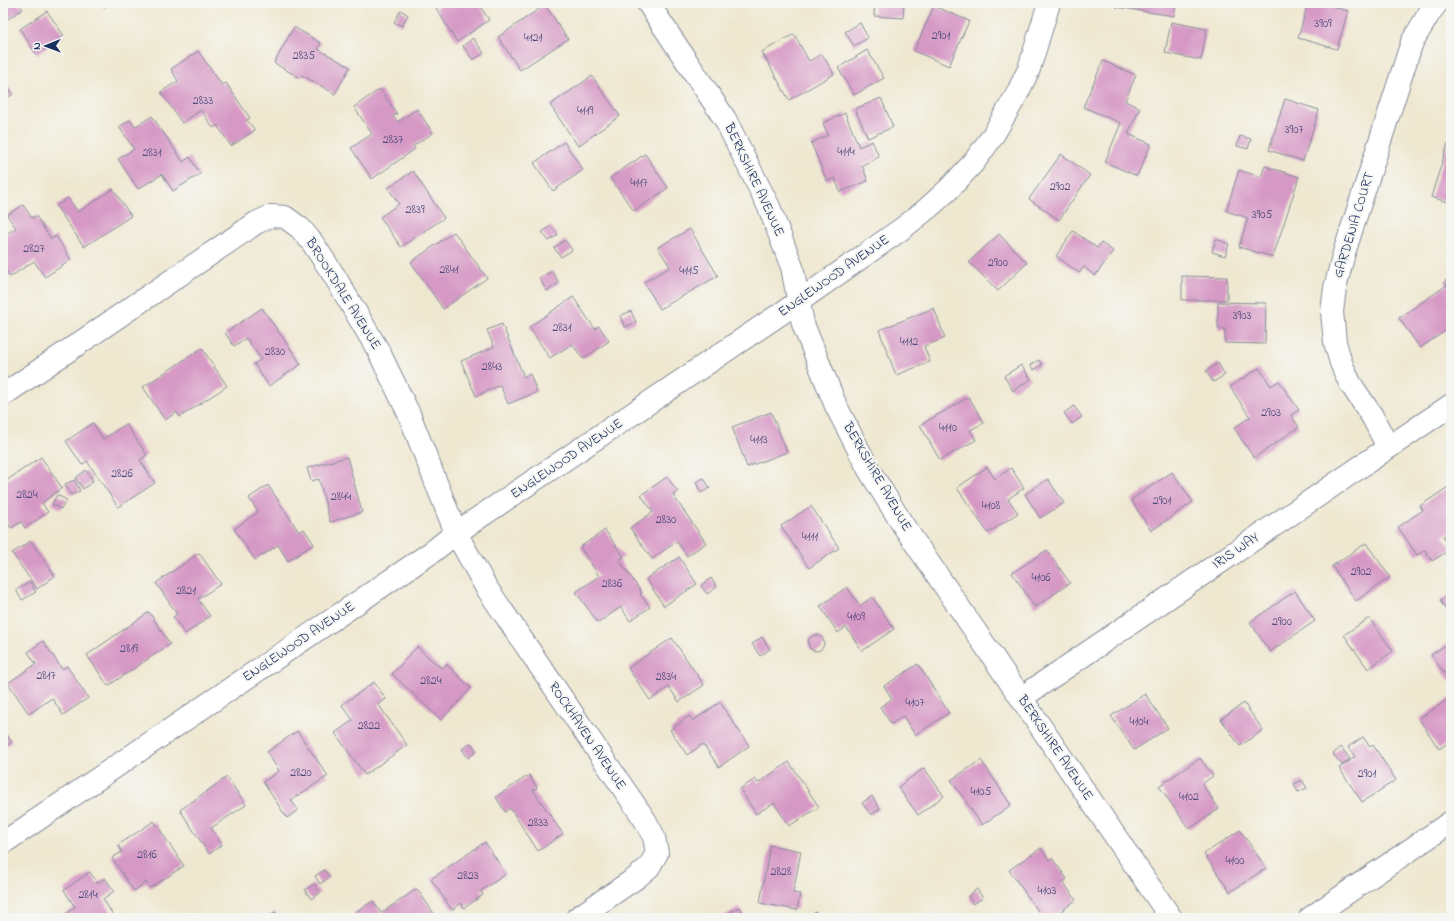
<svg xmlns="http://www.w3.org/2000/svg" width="1454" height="921" font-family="'Indie Flower',sans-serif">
	<rect width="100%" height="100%" fill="#f6f6f2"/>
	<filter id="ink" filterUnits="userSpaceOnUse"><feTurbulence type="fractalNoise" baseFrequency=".025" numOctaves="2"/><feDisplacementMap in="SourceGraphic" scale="8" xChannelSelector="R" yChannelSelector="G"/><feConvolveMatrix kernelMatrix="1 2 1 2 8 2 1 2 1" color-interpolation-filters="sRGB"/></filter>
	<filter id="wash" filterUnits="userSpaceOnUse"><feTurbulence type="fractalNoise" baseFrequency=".012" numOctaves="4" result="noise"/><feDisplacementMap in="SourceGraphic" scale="16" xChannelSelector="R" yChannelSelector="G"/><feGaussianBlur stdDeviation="0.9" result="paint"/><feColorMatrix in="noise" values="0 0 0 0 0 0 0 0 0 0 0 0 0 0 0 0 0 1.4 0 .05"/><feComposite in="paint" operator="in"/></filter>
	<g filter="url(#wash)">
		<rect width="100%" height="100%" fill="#efe8d1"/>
		<g id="blocks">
			<path fill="#d698c5" d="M3,3H18L23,9L3,22Z
				M101,3H110L104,7Z
				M444,3H478L489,20L457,42L436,8Z
				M734,3H745L737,8Z
				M875,3H904L903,18L874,16Z
				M1116,3H1176L1174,16L1116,7Z
				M1308,3H1321L1348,11L1337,49L1298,38Z
				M545,5L568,39L520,70L498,37Z
				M934,6L969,21L949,66L914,51Z
				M401,10L408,15L402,26L394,22Z
				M47,11L64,36L37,55L20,29Z
				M1171,22L1207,29L1201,60L1165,53Z
				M860,23L868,38L854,46L845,32Z
				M294,27L321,43L318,49L350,67L335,94L302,75L300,78L274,63Z
				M794,34L809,61L822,54L834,74L789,100L762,52Z
				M473,38L484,53L473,60L463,46Z
				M867,50L884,78L854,95L838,68Z
				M198,51L222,85L226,83L250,118L247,120L255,130L231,146L217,125L213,128L201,110L182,123L161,92L178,81L171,69Z
				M1103,61L1136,75L1125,101L1140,108L1128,134L1151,144L1137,176L1105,162L1121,123L1083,107Z
				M592,76L620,116L578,146L550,105Z
				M3,79L13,94L3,101Z
				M380,89L397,114L393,116L398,122L417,109L433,133L413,146L415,149L372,179L351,148L372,134L354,107Z
				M881,98L893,127L868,138L855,109Z
				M1285,99L1319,110L1303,161L1269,150Z
				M845,113L859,147L872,141L879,157L862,165L868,181L840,192L835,178L827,181L811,143L828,135L823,123Z
				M152,116L183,162L190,157L200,174L173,191L162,174L138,189L118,159L134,149L119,127L130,120L135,127Z
				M1240,136L1251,139L1248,149L1237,146Z
				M564,142L583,170L553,191L534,163Z
				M1448,143L1451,144V203L1431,197Z
				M645,154L668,188L634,211L610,178Z
				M1061,154L1090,175L1059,220L1029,199Z
				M1265,166L1299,177L1273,257L1239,247L1248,218L1226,211L1239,170L1261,177Z
				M413,171L444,218L401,247L380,217L399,204L388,188Z
				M113,189L131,216L84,247L56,206L68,198L78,212Z
				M23,205L32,218L36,216L51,239L56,236L71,260L45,277L34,261L10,277L3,265V236L16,228L7,215Z
				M551,226L558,235L549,241L542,232Z
				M690,229L718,276L660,309L644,282L670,267L658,247Z
				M1073,231L1097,248L1101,243L1113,251L1095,276L1084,267L1079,273L1056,256Z
				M454,232L487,278L443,309L411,262Z
				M999,234L1027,263L998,291L969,262Z
				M1216,239L1229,244L1225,256L1212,252Z
				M565,240L572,250L561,257L554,248Z
				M552,271L559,283L547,291L539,278Z
				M1182,276L1227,277V300H1182Z
				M1451,277V327L1420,348L1399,318L1447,285L1444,282Z
				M3,296L8,304L3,307Z
				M573,297L595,329L599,326L609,341L583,359L572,344L550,358L529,327Z
				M1218,302L1266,303L1265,344L1225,343V329H1218Z
				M262,308L301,364L269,386L254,364L261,359L246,338L234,346L225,333Z
				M934,308L945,338L924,346L930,362L896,375L879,330Z
				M631,311L636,322L625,327L620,316Z
				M502,324L524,377L530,374L537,392L508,404L500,385L476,396L461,361L494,347L487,330Z
				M202,348L227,386L180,417L177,412L165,420L143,387Z
				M1039,360L1042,365L1034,370L1030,365Z
				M1218,363L1225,375L1213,382L1206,371Z
				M1021,365L1031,379L1013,391L1004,376Z
				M1259,368L1271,386L1279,381L1299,410L1291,415L1299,427L1254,458L1234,428L1250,417L1230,387Z
				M969,397L984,423L970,430L976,440L940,460L920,425Z
				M1074,406L1082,417L1072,424L1064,413Z
				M771,412L787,452L747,467L732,427Z
				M93,423L103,439L126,424L147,455L140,460L155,483L118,507L87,461L82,465L66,441Z
				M41,457L62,488L42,503L48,512L25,528L21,522L11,528L3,516V483Z
				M347,457L362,512L330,522L319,479L311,481L307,468Z
				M987,467L995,479L1011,468L1024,488L1008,499L1018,513L988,533L957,488Z
				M86,470L93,481L83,489L76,478Z
				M1172,472L1193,502L1151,531L1131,500Z
				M667,477L678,492L673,495L706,543L687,556L677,541L652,559L630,528L653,512L641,495Z
				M704,478L710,488L701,493L696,482Z
				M1048,479L1064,503L1040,518L1025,494Z
				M75,480L80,491L71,495L65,484Z
				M268,485L299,532L304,529L314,544L288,561L278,545L255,560L234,529L258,512L249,498Z
				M1451,485V531L1443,536L1451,549L1432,561L1425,550L1417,555L1398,527L1423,510L1420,506Z
				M57,495L67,500L61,509L52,504Z
				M811,506L839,548L809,568L781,526Z
				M605,530L624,557L619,560L642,593L640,594L650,607L630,621L621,607L598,623L576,592L599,576L580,547Z
				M31,541L55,576L37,589L12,553Z
				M1366,543L1390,577L1356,601L1332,566Z
				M1047,550L1070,583L1035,607L1012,573Z
				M199,553L221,584L198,599L210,616L185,634L173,617L177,614L156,583Z
				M679,557L697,584L664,606L646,579Z
				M711,578L717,587L707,594L701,586Z
				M30,582L36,592L22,600L16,590Z
				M847,587L860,606L872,597L894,629L862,651L846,627L838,633L820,606Z
				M1295,591L1315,621L1270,652L1250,622Z
				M1450,595L1451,607L1446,610L1440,600Z
				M149,612L170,644L108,686L87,655Z
				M1369,618L1393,651L1368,669L1344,635Z
				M808 643a8 8 0 1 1 16 0a8 8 0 1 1-16 0Z
				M762,637L770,649L760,656L752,644Z
				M672,638L704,685L679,702L669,687L650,700L628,668Z
				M43,641L62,669L67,666L88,698L63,715L52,698L29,714L8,683L36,664L28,652Z
				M1451,641V680L1450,681L1431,655Z
				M417,647L442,669L446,664L471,688L441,720L392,674Z
				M918,664L949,713L915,735L903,716L891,724L880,707L892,699L884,686Z
				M374,682L386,699L378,704L407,745L365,775L335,733L353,720L342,705Z
				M1145,694L1168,728L1134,750L1111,716Z
				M1451,697V741L1439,749L1419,719Z
				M720,702L749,746L719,767L703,744L687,755L670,730L689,716L693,721Z
				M1244,703L1263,730L1240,746L1221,719Z
				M3,730L12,742L3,748Z
				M297,731L328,776L291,800L298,810L287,818L263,782L279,771L267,752Z
				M1363,737L1370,747L1373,745L1396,780L1362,802L1339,768L1355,757L1348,747Z
				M471,743L477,751L468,758L462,749Z
				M1341,747L1350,759L1342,765L1333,754Z
				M1200,758L1213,776L1202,784L1219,809L1189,829L1159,786Z
				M981,760L1011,805L982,825L951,780Z
				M789,762L819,807L789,826L774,803L756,814L740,789L755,779L758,783Z
				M924,768L944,796L918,815L898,787Z
				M529,775L537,788L533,790L563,834L538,851L510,808L505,812L496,797Z
				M227,777L246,805L211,828L222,845L209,854L180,810Z
				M1302,780L1307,788L1298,792L1294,784Z
				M872,796L880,809L871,815L862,803Z
				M154,821L184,866L150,888L146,882L134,891L112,858L122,852L118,845Z
				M1240,830L1266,868L1230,892L1204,854Z
				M485,842L506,874L481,891L483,895L464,908L461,903L452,910L431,879Z
				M770,845L801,851L793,893L800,894L797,910L760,903Z
				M1041,848L1049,860L1052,858L1067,879L1063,882L1076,900L1052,918H1043L1009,870Z
				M324,870L330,877L320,884L315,876Z
				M90,872L97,883L105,878L114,891L103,899L115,918H60L75,907L64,890Z
				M314,884L320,893L311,899L305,890Z
				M417,889L437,918H357L354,913L373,901L381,913Z
				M977,889L983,898L973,904L968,896Z
				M739,907L746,918H721Z
				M275,912L279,918H267Z
				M815,912L823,918H811Z"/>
		</g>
	</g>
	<g filter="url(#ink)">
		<use href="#blocks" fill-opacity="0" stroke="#858c98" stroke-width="1"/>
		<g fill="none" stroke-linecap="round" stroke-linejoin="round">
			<g stroke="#858c98" stroke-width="24">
				<path id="minor" d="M648,3L725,119L769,207L792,267L803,324L836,406L869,470L903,525L1171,918
					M3,395L256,223L271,216L285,217L300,228L312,242L335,277L378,350L409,414L456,533L486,587L645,820L654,837L657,853L649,867L636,878L577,918
					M1388,447L1372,416L1350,383L1341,363L1335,342L1332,312L1335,288L1344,253L1412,42L1430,12L1437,3
					M1021,698L1451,405
					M3,843L432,552L456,533L798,302L903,228L928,208L949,189L974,162L992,137L1016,96L1029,69L1049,3
					M1310,918L1451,822"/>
			</g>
			<use href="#minor" stroke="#fff" stroke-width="22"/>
		</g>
	</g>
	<g text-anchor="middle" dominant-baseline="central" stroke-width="4" stroke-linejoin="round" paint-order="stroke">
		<g font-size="12" fill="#4a4978">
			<text x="1323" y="24">3909</text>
			<text x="941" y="36">2901</text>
			<text x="533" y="38">4121</text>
			<text x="304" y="56">2835</text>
			<text x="203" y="101">2833</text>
			<text x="585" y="111">4119</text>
			<text x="1294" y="130">3907</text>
			<text x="393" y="140">2837</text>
			<text x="846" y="152">4114</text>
			<text x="152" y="153">2831</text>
			<text x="639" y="183">4117</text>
			<text x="1060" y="187">2902</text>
			<text x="415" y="210">2839</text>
			<text x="1262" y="215">3905</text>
			<text x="34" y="249">2827</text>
			<text x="998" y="263">2900</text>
			<text x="449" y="270">2841</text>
			<text x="689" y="271">4115</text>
			<text x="1242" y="316">3903</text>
			<text x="562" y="328">2831</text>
			<text x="909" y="342">4112</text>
			<text x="275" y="352">2830</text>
			<text x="492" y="367">2843</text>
			<text x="1271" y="413">2903</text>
			<text x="948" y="428">4110</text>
			<text x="759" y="440">4113</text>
			<text x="122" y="474">2826</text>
			<text x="27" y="495">2824</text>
			<text x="341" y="497">2844</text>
			<text x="1162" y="501">2901</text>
			<text x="991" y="506">4108</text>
			<text x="666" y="520">2830</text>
			<text x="810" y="537">4111</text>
			<text x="1361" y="572">2902</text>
			<text x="1041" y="578">4106</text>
			<text x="612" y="584">2836</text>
			<text x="186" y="591">2821</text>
			<text x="856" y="617">4109</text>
			<text x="1282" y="622">2900</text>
			<text x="129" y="649">2819</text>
			<text x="46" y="676">2817</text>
			<text x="666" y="677">2834</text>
			<text x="431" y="681">2824</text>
			<text x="915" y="703">4107</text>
			<text x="1139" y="722">4104</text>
			<text x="369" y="726">2822</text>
			<text x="301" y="773">2820</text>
			<text x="1367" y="774">2901</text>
			<text x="981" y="792">4105</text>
			<text x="1189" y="797">4102</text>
			<text x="538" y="823">2833</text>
			<text x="147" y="855">2816</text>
			<text x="1235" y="861">4100</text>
			<text x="781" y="872">2828</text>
			<text x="468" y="876">2823</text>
			<text x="1047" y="891">4103</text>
			<text x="88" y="895">2814</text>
		</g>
		<g font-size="14" fill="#1b2f5e" stroke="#f6f6f2">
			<text transform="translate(754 180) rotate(65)">BERKSHIRE AVENUE</text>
			<text transform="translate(1354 225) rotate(-73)">GARDENIA COURT</text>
			<text transform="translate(834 276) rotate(-35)">ENGLEWOOD AVENUE</text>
			<text transform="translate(343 294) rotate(58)">BROOKDALE AVENUE</text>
			<text transform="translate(567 459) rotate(-34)">ENGLEWOOD AVENUE</text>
			<text transform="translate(877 477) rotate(60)">BERKSHIRE AVENUE</text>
			<text transform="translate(1236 551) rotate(-34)">IRIS WAY</text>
			<text transform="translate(299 642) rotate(-34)">ENGLEWOOD AVENUE</text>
			<text transform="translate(587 736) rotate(56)">ROCKHAVEN AVENUE</text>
			<text transform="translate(1055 748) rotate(56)">BERKSHIRE AVENUE</text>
		</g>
	</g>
	<rect width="1454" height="921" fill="none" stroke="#f6f6f2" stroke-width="16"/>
	<g transform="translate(46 46) rotate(269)" stroke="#f6f6f2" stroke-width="3" paint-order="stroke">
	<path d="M0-3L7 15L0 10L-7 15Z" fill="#1b2f5e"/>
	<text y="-6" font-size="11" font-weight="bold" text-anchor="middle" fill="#1b2f5e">N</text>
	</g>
</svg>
